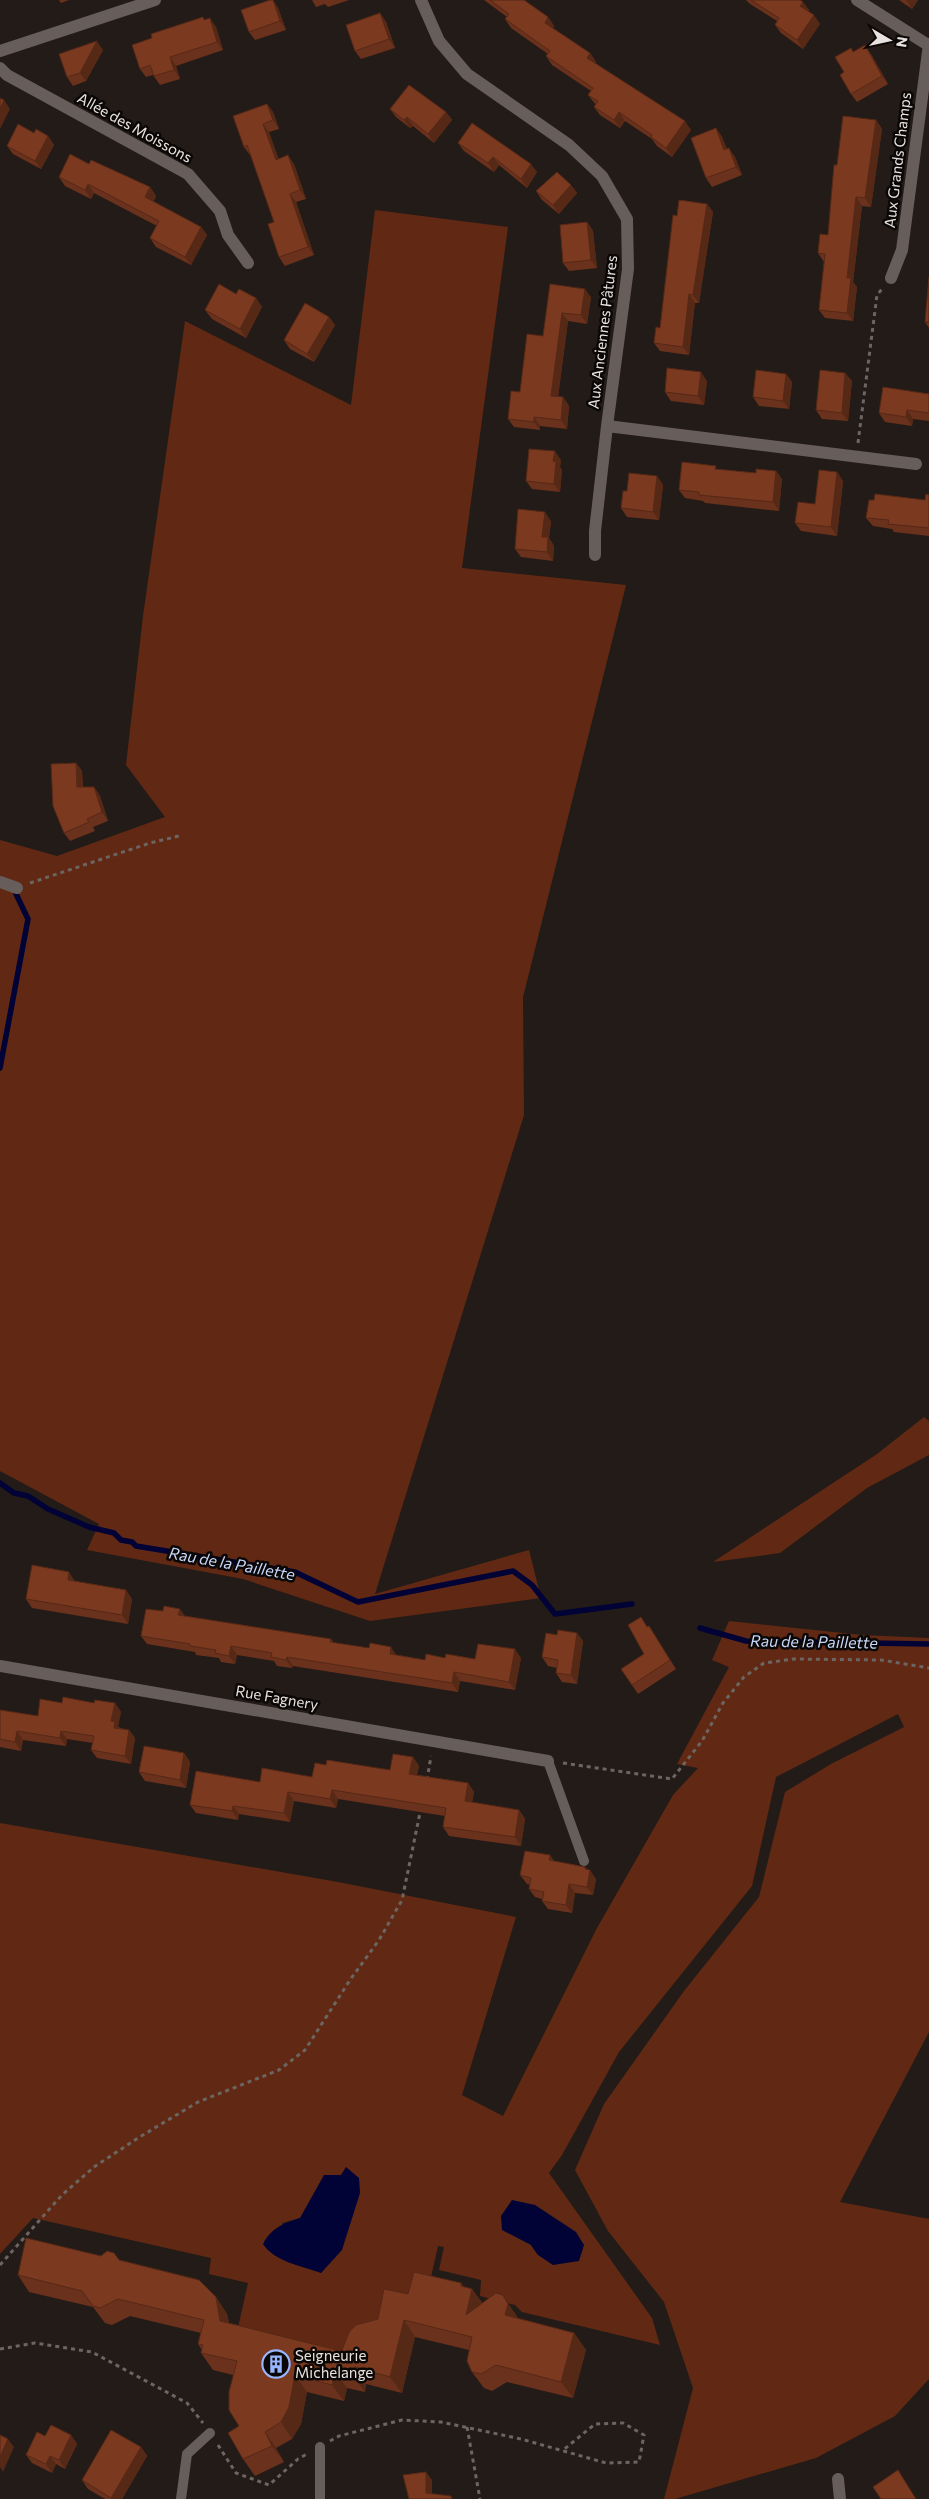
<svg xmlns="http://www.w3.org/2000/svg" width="929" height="2499" font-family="Commissioner,sans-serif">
	<rect width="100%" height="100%" fill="#231b18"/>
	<path fill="#612913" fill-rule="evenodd" d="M375,210L508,227L462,568L626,585L523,997L524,1115L375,1594L529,1550L541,1598L370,1621L243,1579L87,1550L99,1524L0,1471V840L57,856L165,817L126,765L143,616L185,321L351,405Z
		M924,1417L929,1421V1455L867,1488L780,1553L713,1562L877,1454Z
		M729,1621L862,1635L929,1638V2032L840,2202L929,2219V2379L895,2416L816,2458L675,2499H664L693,2388L664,2302L608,2231L575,2170L604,2104L684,1991L759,1897L785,1792L831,1764L904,1727L898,1714L776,1777L752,1886L619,2052L562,2155L549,2173L652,2318L660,2345L522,2312L515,2305L480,2296L481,2280L439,2270L444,2247L438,2246L431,2277L412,2302L348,2356L237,2332L248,2283L209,2274L211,2258L33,2218L0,2254V1823L338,1882L516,1917L462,2095L503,2116L597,1928L673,1795L698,1768L677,1764L729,1667L712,1660ZM341,2175L289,2262L282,2223L300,2218ZM535,2206L554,2219L538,2255L531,2245Z"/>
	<path fill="#010236" d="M346,2167L359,2178L360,2193L342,2250L321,2273C302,2266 275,2262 263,2244C271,2228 284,2223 300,2218L324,2175H341Z
		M512,2200L535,2205L576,2232L584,2245L579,2261L553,2265L538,2255L531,2245L502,2230L501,2216Z"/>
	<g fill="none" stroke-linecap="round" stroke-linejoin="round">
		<path stroke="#010236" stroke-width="5.5" d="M0,1068L28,919L16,894
			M0,1483L14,1493L28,1496L48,1509L89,1527L114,1533L121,1540L132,1542L136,1546L295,1572L358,1602L513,1571L532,1585L555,1614L632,1604
			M700,1628L746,1641L929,1644"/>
		<path stroke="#6c6562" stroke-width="3" stroke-dasharray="4 4" stroke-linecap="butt" d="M858,443L877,295L882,289
			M30,883L150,843L179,836
			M563,1763L672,1779L702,1741L723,1703L744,1677L764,1663L794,1659L881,1660L929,1668
			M427,1780L431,1756
			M0,2265L62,2195L94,2167L138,2138L198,2102L279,2070L305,2050L350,1980L379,1940L402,1900L421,1808
			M0,2349L35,2343L92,2352L187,2403L203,2423
			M467,2427L480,2499
			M330,2441L339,2436L402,2420L441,2422L521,2439L606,2463L639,2462L644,2435L623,2423L595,2424L562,2451
			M218,2445L236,2473L269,2485L298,2459L307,2454"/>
		<path stroke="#675d5a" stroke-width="10" d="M548,1761L584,1861
			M320,2447V2499
			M181,2499L187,2454L210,2433"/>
		<path stroke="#675d5a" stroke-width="12" d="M421,0L439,41L467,74L569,145L602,176L627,219L628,269L607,426L595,531V555
			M857,0L928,45
			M0,51L155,0
			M0,68L7,75L188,174L220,211L228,235L248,263
			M891,278L902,250L929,44
			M607,426L916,464
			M0,882L17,888
			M0,1666L548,1761
			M838,2479L840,2499"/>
	</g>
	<path fill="#6a311c" d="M59,0H69L61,3Z
		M273,0L278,8L286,30L255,40L249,32Z
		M312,0H349L328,7L325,4L316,7Z
		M484,0H524L548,17L554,26L553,28L590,53L596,62L595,63L691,130L672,157L657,146L652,139L625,121L620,128L600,115L594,107L596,105L588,95L591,91L552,65L546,56L548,54L511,28L505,19L507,17Z
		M746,0H800L809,10L808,11L820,24L803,49L781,33L775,25L777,21L750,4Z
		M899,0H918L912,9Z
		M380,13L386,22L395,48L361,59L355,51Z
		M205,20L216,27L223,50L176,66L180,79L160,85L153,75L146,77L140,69L152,38Z
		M851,48L853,52L871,54L888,84L857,102L851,94L844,72Z
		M103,50L86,81L73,86L67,77Z
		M267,104L273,112L279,129L269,132L278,159L294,164L306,199L296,202L314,255L285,266L279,257L274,222L251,155H250L244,147Z
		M390,109L446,112L452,120L434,143L413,126L410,128L396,117Z
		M876,120L882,129L871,207L862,206L853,282L857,287L853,321L825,318L819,310L824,262L818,253L828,235L837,165Z
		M716,128L722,137L727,149L735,157L742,175L712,187L706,178Z
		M34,133L48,136L54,145L41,169L13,154L7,146Z
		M458,143L537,172L527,188L499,165L494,172L464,151Z
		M89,164L150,187L156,196L153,202L201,227L207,235L191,265L156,247L150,238L157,226L94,193L91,199L65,186L59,177Z
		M571,185L577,193L559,214L542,200L536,191Z
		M707,204L713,212L699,303H695L689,355L660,351L654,343L660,328L677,216Z
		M587,222L593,231L597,268L569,271L563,263Z
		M929,277V328L925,322Z
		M550,284L591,297L587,324L568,321L558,397H563L569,406L567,429L540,426V430L514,427L508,419L543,336Z
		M236,294L256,298L262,307L246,338L212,319L205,310Z
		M329,317L335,325L314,362L290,349L284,340Z
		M845,373L852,381L848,421L822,419L816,410Z
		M786,374L792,382L789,409L759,406L753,397Z
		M707,381L704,405L671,401L665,392Z
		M929,394V421L913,419L912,426L885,422L879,413Z
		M561,460L560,467L562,470L560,492L532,489L526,481Z
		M717,469L756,473L776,471L782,479L779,511L705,503L703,501L685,498L679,490Z
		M837,472L843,481L837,536L801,531L795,523L815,504Z
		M657,476L663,485L659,520L627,517L621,508L627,491Z
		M929,495V536L894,532L892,529L873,526L866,518L874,500H925Z
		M551,521L549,538L554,546L553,561L521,557L515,549Z
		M76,763L82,771L83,787H94L100,796L108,821L93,827L95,831L70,841L64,833Z
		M75,1581L126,1590L132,1599L128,1624L32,1608L26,1599Z
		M163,1611L185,1616L331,1639L334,1643L425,1660L445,1658L475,1659L521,1658L515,1690L460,1681L458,1692L293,1666L292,1668L277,1666L274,1661L237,1655L235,1664L221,1662L219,1658L196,1655L195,1652L147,1644L141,1636Z
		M649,1626L676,1669L638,1694L621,1669L644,1654L648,1627Z
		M577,1633L583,1641L577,1684L562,1682L556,1673L557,1668L548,1666L542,1657L557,1635Z
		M62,1703H115L121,1712L118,1726L120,1728L129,1730L135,1738L131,1764L97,1758L91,1750L93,1743L67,1739L66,1746L23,1740L21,1751L0,1747V1710L38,1716Z
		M184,1753L190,1762L186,1788L145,1781L139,1772Z
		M413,1757L419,1766L417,1775L468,1783L474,1792L472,1802L519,1810L525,1819L521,1846L449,1836L443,1827L445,1816L338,1799L336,1808L294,1801L290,1822L239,1814L238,1820L196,1813L190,1805L260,1782L312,1777L326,1765L390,1770Z
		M550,1855L554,1861L585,1867L596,1879L593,1895L575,1893L572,1913L548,1909L542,1901V1899L535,1897L529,1889L530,1885L527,1884L520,1875Z
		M119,2260L216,2297L227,2314L229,2323L337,2350H342L408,2294L461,2283L464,2287L472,2289L482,2303L514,2312L518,2318L574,2333L586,2350L573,2398L507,2382L492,2391L484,2388L472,2372L469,2350L415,2337L402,2393L366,2384L365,2392L347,2388L344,2401L307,2392L301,2424L292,2439L276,2448L284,2462L255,2476L243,2459L233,2375L213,2370L201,2353L202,2350L198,2344L201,2333L130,2316L112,2325L105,2323L93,2307L29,2292L18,2275Z
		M71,2435L77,2444L65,2469L56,2464L52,2473L32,2463L26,2455L45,2436Z
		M141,2447L147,2456L122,2499H105L88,2489L82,2480Z"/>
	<path fill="#562816" d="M273,0L278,8L286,30L280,21Z
		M906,0H918L912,9Z
		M803,2L809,10L806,14L800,6Z
		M380,13L386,22L395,48L389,39Z
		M814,15L820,24L803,49L797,40Z
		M548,17L554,26L551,31L545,23Z
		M210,18L216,27L223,50L217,42Z
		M97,41L103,50L86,81L80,73Z
		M865,45L871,54L888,84L882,76Z
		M590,53L596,62L593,67L587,58Z
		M170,57L176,66L180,79L174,70Z
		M4,100L10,109L0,129V109Z
		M267,104L273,112L279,129L273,120Z
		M446,112L452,120L434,143L428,134Z
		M619,112L625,121L620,128L614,120Z
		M407,117L413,126L410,128L404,120Z
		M876,120L882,129L871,207L865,198Z
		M685,121L691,130L672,157L666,148Z
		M263,124L269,132L282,168L276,160Z
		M716,128L722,137L730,159L724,150Z
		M48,136L54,145L41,169L35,161Z
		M729,148L735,157L742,175L736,167Z
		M288,155L294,164L306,199L300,190Z
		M493,157L499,165L494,172L488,163Z
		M531,164L537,172L527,188L521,179Z
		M88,184L94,193L91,199L85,190Z
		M571,185L577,193L559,214L553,205Z
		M150,187L156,196L151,206L145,197Z
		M290,194L296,202L314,255L308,247Z
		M856,197L862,206L853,282L857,287L853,321L847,313V278Z
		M707,204L713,212L699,303L693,295Z
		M587,222L593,231L597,268L591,260Z
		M201,227L207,235L191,265L185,257Z
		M585,289L591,297L587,324L581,315Z
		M689,294L695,303L689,355L683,347Z
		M256,298L262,307L246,338L240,329Z
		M562,313L568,321L557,404L551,396Z
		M329,317L335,325L314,362L307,354Z
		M701,372L707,381L704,405L698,396Z
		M845,373L852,381L848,421L842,413Z
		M786,374L792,382L789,409L783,401Z
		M563,397L569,406L567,429L561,420Z
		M907,410L913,419L912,426L906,417Z
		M534,417L540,426V430L534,422Z
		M555,451L561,460L560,467L562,470L560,492L554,484L553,461Z
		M776,471L782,479L779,511L773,502Z
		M837,472L843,481L837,536L831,527Z
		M657,476L663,485L659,520L653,512Z
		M545,512L551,521L549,538L554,546L553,561L547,552L542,537Z
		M76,763L82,771L83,796L77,787Z
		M94,787L100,796L108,821L102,812Z
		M69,1572L75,1581L68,1580Z
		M126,1590L132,1599L128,1624L122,1615Z
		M180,1609L186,1617L178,1615Z
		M577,1633L583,1641L577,1684L571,1675Z
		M231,1646L237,1655L235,1664L229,1656Z
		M391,1647L397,1656L390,1654Z
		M515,1649L521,1658L515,1690L509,1682Z
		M287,1657L293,1666L292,1668L286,1660Z
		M454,1672L460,1681L458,1692L452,1683Z
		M115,1703L121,1712L118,1726L121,1731L114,1728L111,1721Z
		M129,1730L135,1738L131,1764L125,1756Z
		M17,1731L23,1740L21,1751L15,1742Z
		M61,1731L67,1739L66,1746L60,1738Z
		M184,1753L190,1762L186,1788L180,1780Z
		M413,1757L419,1766L415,1782L409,1774Z
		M468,1783L474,1792L471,1809L465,1801Z
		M332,1790L338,1799L336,1808L330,1799Z
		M288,1792L294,1801L290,1822L284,1813Z
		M233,1806L239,1814L238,1820L232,1811Z
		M519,1810L525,1819L521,1846L515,1837Z
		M550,1855L556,1864L549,1860Z
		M585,1867L589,1873L590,1870L596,1879L593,1895L587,1887Z
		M569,1884L575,1893L572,1913L566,1905Z
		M461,2283L470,2296L472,2289L484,2305L466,2315L461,2286Z
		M503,2295L514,2312L519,2320L505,2315Z
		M216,2297L227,2314L232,2338L220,2321Z
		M404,2320L415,2337L402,2393L390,2377Z
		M574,2333L586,2350L573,2398L561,2382Z
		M355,2367L366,2384L365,2392L353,2376Z
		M335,2372L347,2388L344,2401L332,2385Z
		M295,2375L307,2392L301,2424L292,2439L281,2422Z
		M265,2432L276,2448L284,2462L272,2446Z
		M71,2435L77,2444L65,2469L59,2460Z
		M8,2439L14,2447L3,2472L0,2467V2457Z
		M141,2447L147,2456L122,2499H112L111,2498Z
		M50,2456L56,2464L52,2473L46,2464Z
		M426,2472L432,2480V2499L426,2493Z"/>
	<path fill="#7b3920" stroke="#562816" d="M270,0H273L280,21L249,32L241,10Z
		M490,0H524L548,17L545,23L590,53L587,58L685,121L666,148L651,137L652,135L619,112L614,120L594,107L598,101L588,95L593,88L546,56L550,51L505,19L509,14Z
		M751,0H800L803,2L800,6L814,15L797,40L775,25L779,18Z
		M380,13L389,39L355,51L346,25Z
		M203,17L204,20L210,18L217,42L170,57L174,70L154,76L150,65L140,69L132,45L152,38L151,34Z
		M97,41L80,73L67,77L59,54Z
		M865,45L882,76L851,94L840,75L844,72L835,57L851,48L853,52Z
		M409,85L446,112L428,134L407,117L404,120L390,109Z
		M0,98L4,100L0,109Z
		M267,104L273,120L263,124L276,160L288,155L300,190L290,194L308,247L279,257L268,224L274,222L247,145L244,147L233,116Z
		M843,116L876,120L865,198L856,197L847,278H851L847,313L819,310L825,254L818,253L820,234L828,235L834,165H837Z
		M472,123L531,164L521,179L493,157L488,163L458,143Z
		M18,124L34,133L36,129L48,136L35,161L7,146Z
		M716,128L724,150L729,148L736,167L706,178L691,138Z
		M70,154L89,164L91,160L150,187L145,197L201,227L185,257L150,238L159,221L88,184L85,190L59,177Z
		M557,172L571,185L553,205L536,191Z
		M679,200L707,204L693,295L689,294L683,347L654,343L656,327L660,328L673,215L677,216Z
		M587,222L591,260L563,263L560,225Z
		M929,277V322H925Z
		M219,284L236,294L239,289L256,298L240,329L205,310Z
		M550,284L585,289L581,315L562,313L551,396L563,397L561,420L534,417V422L508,419L511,391L520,392L527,334L543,336Z
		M305,303L329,317L307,354L284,340Z
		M667,368L701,372L698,396L665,392Z
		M756,370L786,374L783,401L753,397Z
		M820,370L845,373L842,413L816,410Z
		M883,387L929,394V413L907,410L906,417L879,413Z
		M529,449L555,451L553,461L556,462L554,484L526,481Z
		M682,462L716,466L715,469L756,473V469L776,471L773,502L699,495V492L679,490Z
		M819,470L837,472L831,527L795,523L798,502L815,504Z
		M629,473L657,476L653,512L621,508L623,491H627Z
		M875,494L925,500L926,494L929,495V528L888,524L889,520L866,518L869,500H874Z
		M518,509L545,512L542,537H548L547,552L515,549Z
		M76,763L77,787H94L102,812L87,819L89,822L64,833L53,806L51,764Z
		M32,1565L69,1572L68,1580L126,1590L122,1615L26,1599Z
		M164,1606L180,1609L178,1615L331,1639L330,1642L369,1648L370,1643L391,1647L390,1654L425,1660L426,1654L445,1658L446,1654L475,1659L478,1644L515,1649L509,1682L454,1672L452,1683L287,1657L286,1660L271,1657L272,1653L231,1646L229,1656L215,1653L216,1650L190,1646V1644L141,1636L146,1609L163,1611Z
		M641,1617L647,1627L649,1626L670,1660L632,1685L621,1669L644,1654L628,1625Z
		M558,1630L577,1633L571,1675L556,1673L558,1660L542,1657L546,1633L557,1635Z
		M63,1697L94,1703L95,1700L115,1703L111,1721L115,1722L114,1728L129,1730L125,1756L91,1750L94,1736L61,1731L60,1738L17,1731L15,1742L0,1739V1710L38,1716L40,1699L62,1703Z
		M144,1746L184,1753L180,1780L139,1772Z
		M393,1754L413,1757L409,1774L468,1783L465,1801L519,1810L515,1837L443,1827L446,1808L332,1790L330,1799L288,1792L284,1813L233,1806L232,1811L190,1805L196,1771L260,1782L262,1768L312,1777L315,1763L326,1765L327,1760L390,1770Z
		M525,1851L550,1855L549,1860L585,1867V1869L590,1870L587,1887L569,1884L566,1905L542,1901L544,1892L529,1889L531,1878L520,1875Z
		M26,2238L101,2256L107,2251L114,2253L119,2260L199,2280L216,2297L220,2321L337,2350H342L349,2332L356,2325L378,2319L384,2289L408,2294L414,2272L461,2283V2286L472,2289L466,2315L496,2293L503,2295L508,2304L505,2315L574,2333L561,2382L496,2365L481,2374L472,2372L467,2361L472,2337L404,2320L390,2377L355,2367L353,2376L335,2372L332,2385L295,2375L289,2407L281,2422L265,2432L272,2446L243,2459L228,2433L239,2426L229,2410V2392L237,2361L201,2353L203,2345L198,2344L204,2320L118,2299L100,2308L93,2306L82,2291L18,2275Z
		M51,2425L71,2435L59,2460L50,2456L46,2464L26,2455L37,2432L45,2436Z
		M111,2430L141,2447L111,2498L82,2480Z
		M0,2435L8,2439L0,2457Z
		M898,2470L916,2499H881L873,2487Z
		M426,2472V2493L451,2496L452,2499H409L403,2475Z"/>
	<defs>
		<g id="building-ring" transform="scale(1.4375)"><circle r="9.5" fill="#0a0706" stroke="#97b6fd" stroke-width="1.5"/><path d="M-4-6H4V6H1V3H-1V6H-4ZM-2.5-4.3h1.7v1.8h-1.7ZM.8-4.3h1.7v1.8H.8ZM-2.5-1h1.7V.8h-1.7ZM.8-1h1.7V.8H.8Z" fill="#97b6fd"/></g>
	</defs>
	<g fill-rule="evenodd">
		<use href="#building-ring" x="276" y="2364"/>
	</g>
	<g text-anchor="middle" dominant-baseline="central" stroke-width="5" stroke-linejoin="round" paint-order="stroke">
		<g font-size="15" fill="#e7e2df" stroke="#0a0706">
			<text transform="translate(135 127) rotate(29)">Allée des Moissons</text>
			<text transform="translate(897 160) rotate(-83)">Aux Grands Champs</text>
			<text transform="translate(602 332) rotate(-83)">Aux Anciennes Pâtures</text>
			<text transform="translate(277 1697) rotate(10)">Rue Fagnery</text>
		</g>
		<g font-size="15" fill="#e7e2df" stroke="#0a0706" text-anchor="start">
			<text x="295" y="2355">Seigneurie<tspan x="295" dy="17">Michelange</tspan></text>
		</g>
		<g font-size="16" font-style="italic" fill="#c7d7fa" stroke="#0a0706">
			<text transform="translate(232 1563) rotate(10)">Rau de la Paillette</text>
			<text transform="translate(814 1641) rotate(1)">Rau de la Paillette</text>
		</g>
	</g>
	<g transform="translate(889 40) rotate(99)" stroke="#0a0706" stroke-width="4" paint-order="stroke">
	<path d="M0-4L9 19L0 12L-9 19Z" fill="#e7e2df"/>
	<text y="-8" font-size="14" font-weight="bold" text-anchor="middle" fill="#e7e2df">N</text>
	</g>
</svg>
